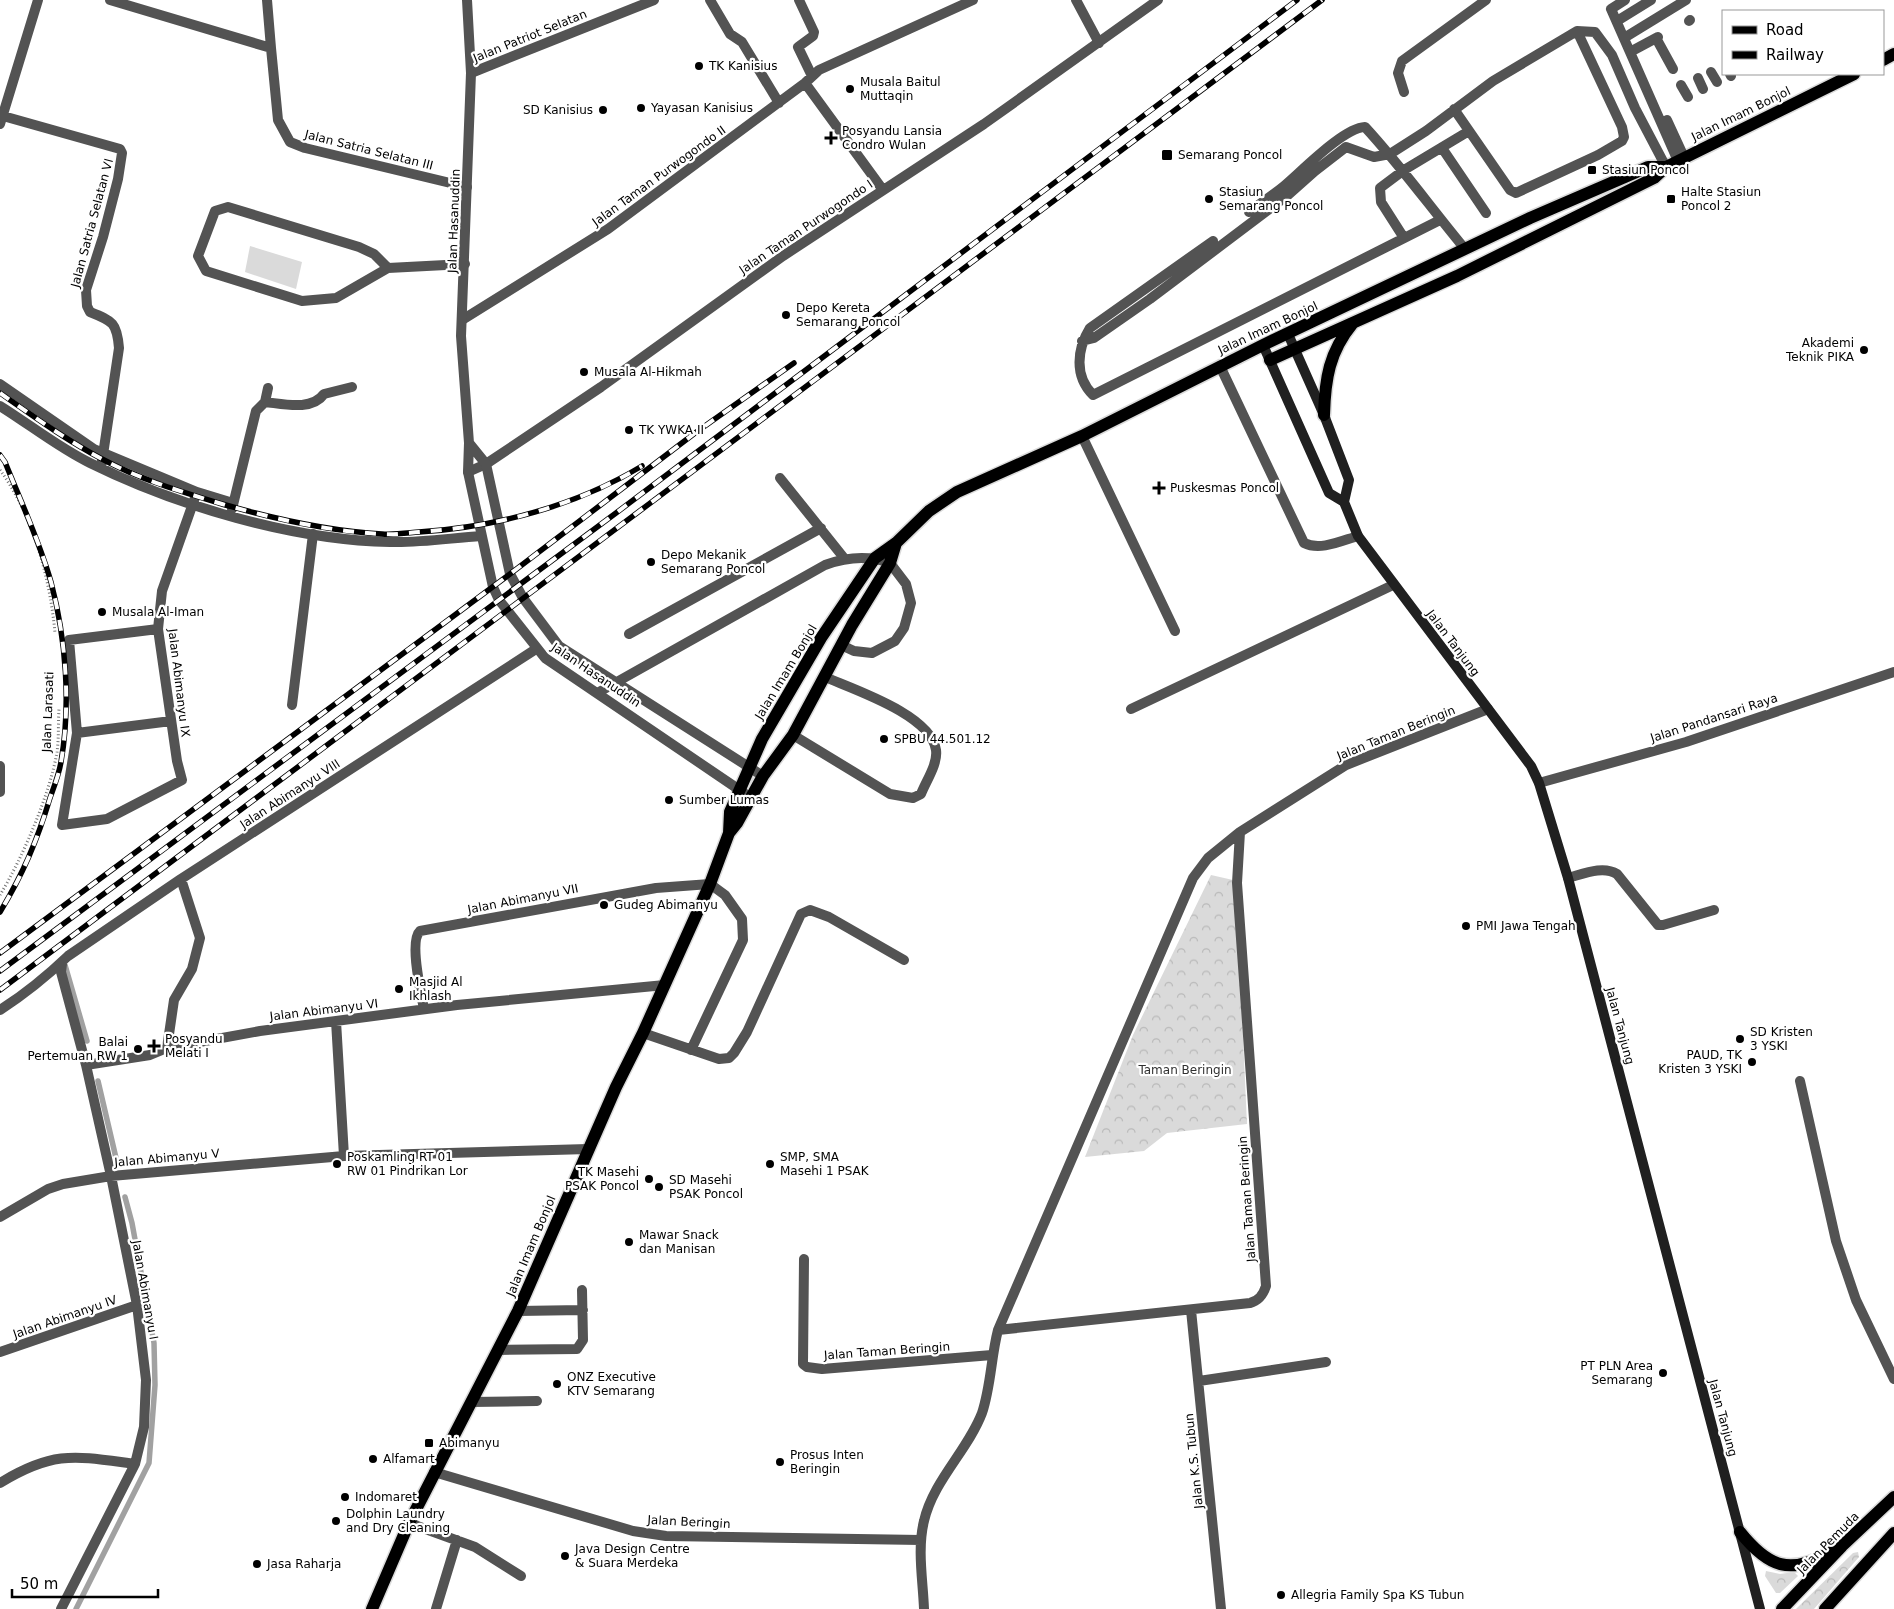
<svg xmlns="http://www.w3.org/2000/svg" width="1894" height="1609" font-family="'DejaVu Sans',sans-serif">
	<defs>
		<pattern id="forest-crowns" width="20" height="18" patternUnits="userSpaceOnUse" patternTransform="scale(1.25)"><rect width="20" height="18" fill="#dadada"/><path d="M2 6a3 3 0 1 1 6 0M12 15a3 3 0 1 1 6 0" fill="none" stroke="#b9b9b9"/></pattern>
	</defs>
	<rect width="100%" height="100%" fill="#fff"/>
	<path fill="#dadada" d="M250,246L302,262L296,289L245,272Z"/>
	<path fill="url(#forest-crowns)" d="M1211,875L1233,880L1239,950L1247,1124L1167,1133L1144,1151L1085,1157L1133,1035Z
		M1858,1552L1859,1557L1814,1609H1796L1853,1553Z
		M1766,1571L1780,1574L1794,1572L1798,1576L1780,1593H1776L1765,1576Z"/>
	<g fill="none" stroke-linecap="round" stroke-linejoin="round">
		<path stroke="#a1a1a1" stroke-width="5.5" d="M65,965L87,1041
			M98,1081L116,1158
			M76,1609L149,1463L155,1385L154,1343L132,1223L125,1197"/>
		<g stroke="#dbdbdb" stroke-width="15">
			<path id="primary" d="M1883,60L1894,54
				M1270,360L1457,276L1654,178L1666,167L1678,161L1854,74
				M1324,415C1325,379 1329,352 1353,323
				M729,833L730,812L762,739L821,638L875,558L896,543L929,511L957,492L1082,436L1263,345L1530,218L1648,167H1666
				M1740,1532C1768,1567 1790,1576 1831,1552
				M372,1609L409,1523L518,1311L616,1087L643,1033L710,884L729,833L737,823L763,776L793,735L852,625L890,563L896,543
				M1782,1609L1842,1546L1894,1497
				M1825,1609L1894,1533"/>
		</g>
		<path stroke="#757575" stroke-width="3" stroke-dasharray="1 2.5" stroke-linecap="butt" d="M0,470C33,515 50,578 55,633
			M0,895C22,859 50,794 57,752C59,738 58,723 59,709"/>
		<path stroke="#535353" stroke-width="10" d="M1625,0L1611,9L1678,161
			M1617,21L1651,0
			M1689,21L1690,20
			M1624,38L1686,0
			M1656,38L1673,69
			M1630,52L1658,37
			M1711,72L1717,82
			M1730,74L1731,76
			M1698,78L1703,89
			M1681,85L1688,97
			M1454,109L1510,190L1516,193L1598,155L1622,141L1624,137L1622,127L1577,31
			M1667,120L1684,157
			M1442,148L1486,213
			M1249,212C1261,203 1273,195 1284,186C1302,171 1343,128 1365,127C1401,166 1431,208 1465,249
			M1404,238L1381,202L1380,188L1404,170L1469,131
			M1213,241L1090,328C1077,349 1074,376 1093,395L1440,220
			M388,268L374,254L359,247L228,207L215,211L198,256L206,271L302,301L336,298L388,268L465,264
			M1082,341L1094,338L1150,299L1288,195L1315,171L1346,147L1374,157L1390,154L1426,131L1493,81L1545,50L1577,31L1595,32L1612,55L1635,108L1666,167
			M1220,366L1304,543C1320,551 1341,541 1358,536
			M780,478L844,558
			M629,634L821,528
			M841,645L854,651L872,653L895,641L904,628L911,603L906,584L890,563
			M793,735L890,794L913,798L921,794C926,781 938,764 936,750C931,715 855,690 825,677
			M0,766V792
			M1568,878C1583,874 1603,865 1617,874L1658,925H1663L1714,910
			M643,1033L719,1059L729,1058L734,1053L747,1032L801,914L810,910L829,917L904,960
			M691,1050L743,940L742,919L725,895L710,884
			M1800,1081L1836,1241L1856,1300L1894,1379
			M518,1311L583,1310
			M498,1350L577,1349L583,1340L582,1290
			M471,1402L537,1401
			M409,1523L475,1547L521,1576
			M436,1609L457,1540"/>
		<path stroke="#535353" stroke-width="10" d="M110,0L271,48L278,120L290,142L305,148L467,187
			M267,0L271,48
			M710,0L730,34L742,42L779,103
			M799,0L814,32L813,36L798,47L812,76
			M1076,0L1099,43
			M471,73L654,0
			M805,83L883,190
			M1404,92L1398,73L1402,61L1486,0
			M3,116L120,149L122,153L118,179L103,237L86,290L87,306L90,312C113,321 117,323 119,348L101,468
			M0,124L38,0
			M462,320L608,229L805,83L819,70L973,0
			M0,384L94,449L197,492L233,503
			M265,402C284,404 312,411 324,394L352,387
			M0,406C29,424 59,448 90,463C177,506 293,540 390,542C420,543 451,538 481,536
			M1082,436L1175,631
			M468,472L486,464L601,387L783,256L984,124L1158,0
			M232,509L256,411L265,402L268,388
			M158,629L69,640L77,733L62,825L107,819L182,780L177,761L158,629L162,591L197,492
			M292,705L313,534
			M1131,709L1393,585
			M77,733L171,721
			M1539,783L1686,742L1894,672
			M424,1009C421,993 409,941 420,931L656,888L710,884
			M0,1010C25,994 47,976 68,956L181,879L536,649
			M336,1021L344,1156
			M167,1048L174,1000L192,969L200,938L181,879
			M86,1065L150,1055L167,1048L260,1031L457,1005L665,985
			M0,1217L48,1189L63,1184L111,1176L344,1156L588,1149
			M804,1259L803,1364L807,1367L822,1369L992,1355
			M1191,1310L1221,1609
			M998,1330L1250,1303C1259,1301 1263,1295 1266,1286L1237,883L1240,832
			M0,1352L137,1305
			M1199,1381L1326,1362
			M434,1472L633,1531L666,1536L921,1540
			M0,1483C54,1450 75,1456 135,1464
			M61,1609L135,1464L144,1427L146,1380L137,1305L111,1176L86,1065L61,972L62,964
			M924,1609C923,1581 917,1549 924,1521C933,1481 968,1450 982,1413C991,1386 991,1357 998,1330L1193,878L1208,858L1240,832L1346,765L1488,709"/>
		<path stroke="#535353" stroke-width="10" d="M467,0L471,73L461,336L469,443L468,472L493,587L499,600L545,658L744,793
			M469,443L486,464L510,574L523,598L559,646L763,776
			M599,692L825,565C847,557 868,555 890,563"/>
		<path stroke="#202020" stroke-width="10" d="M1288,334L1324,415L1349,480L1344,502L1358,536L1531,766L1539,783L1568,878L1760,1609
			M1263,345L1329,493L1344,502"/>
		<use href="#primary" stroke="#000" stroke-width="12"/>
		<g stroke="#000" stroke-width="5.5">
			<path id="rail" d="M0,393C33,416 66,440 102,459C139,479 182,492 222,504C275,519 327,531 382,534C394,535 407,533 419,532C496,527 576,506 642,466
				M0,455L5,462C21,502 39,540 51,582C66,639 71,704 61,762C59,774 54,787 50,798C37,841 23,874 0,912
				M0,953L510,574L695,433L794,363
				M0,971L616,513L1297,0
				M0,990L1322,0"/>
		</g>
		<use href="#rail" stroke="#fff" stroke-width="4" stroke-dasharray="11" stroke-linecap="butt"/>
	</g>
	<g fill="#000" stroke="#fff" stroke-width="2">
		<circle cx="699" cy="66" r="5"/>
		<circle cx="850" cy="89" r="5"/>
		<circle cx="641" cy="108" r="5"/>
		<circle cx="603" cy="110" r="5"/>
		<path d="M828.5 130.5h5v5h5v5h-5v5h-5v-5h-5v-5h5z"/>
		<rect x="1161" y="149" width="12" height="12" rx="2.5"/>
		<rect x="1587" y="165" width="10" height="10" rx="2.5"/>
		<circle cx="1209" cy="199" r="5"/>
		<rect x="1666" y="194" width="10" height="10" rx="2.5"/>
		<circle cx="786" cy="315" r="5"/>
		<circle cx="1864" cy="350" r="5"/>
		<circle cx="584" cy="372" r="5"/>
		<circle cx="629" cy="430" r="5"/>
		<path d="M1156.5 480.5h5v5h5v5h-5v5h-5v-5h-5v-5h5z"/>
		<circle cx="651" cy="562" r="5"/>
		<circle cx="102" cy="612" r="5"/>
		<circle cx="884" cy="739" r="5"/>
		<circle cx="669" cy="800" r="5"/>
		<circle cx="604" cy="905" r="5"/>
		<circle cx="1466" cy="926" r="5"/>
		<circle cx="399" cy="989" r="5"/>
		<circle cx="1740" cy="1039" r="5"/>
		<path d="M151.5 1038.5h5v5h5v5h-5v5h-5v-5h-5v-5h5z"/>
		<circle cx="138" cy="1049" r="5"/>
		<circle cx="1752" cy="1062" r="5"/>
		<circle cx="337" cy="1164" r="5"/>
		<circle cx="770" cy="1164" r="5"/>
		<circle cx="649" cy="1179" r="5"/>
		<circle cx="659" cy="1187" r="5"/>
		<circle cx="629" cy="1242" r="5"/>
		<circle cx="1663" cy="1373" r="5"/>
		<circle cx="557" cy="1384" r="5"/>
		<rect x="424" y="1438" width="10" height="10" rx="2.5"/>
		<circle cx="373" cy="1459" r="5"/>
		<circle cx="780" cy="1462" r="5"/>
		<circle cx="345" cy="1497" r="5"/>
		<circle cx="336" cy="1521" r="5"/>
		<circle cx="565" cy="1556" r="5"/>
		<circle cx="257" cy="1564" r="5"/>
		<circle cx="1281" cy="1595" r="5"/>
	</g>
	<g text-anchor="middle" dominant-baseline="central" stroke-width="4.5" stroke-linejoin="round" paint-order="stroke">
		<g font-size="12" fill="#000" stroke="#fff">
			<text transform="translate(530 36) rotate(-22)">Jalan Patriot Selatan</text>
			<text transform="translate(1741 114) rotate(-26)">Jalan Imam Bonjol</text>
			<text transform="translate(369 150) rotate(14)">Jalan Satria Selatan III</text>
			<text transform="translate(659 176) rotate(-36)">Jalan Taman Purwogondo II</text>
			<text transform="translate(454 221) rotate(-88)">Jalan Hasanuddin</text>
			<text transform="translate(92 223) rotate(-75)">Jalan Satria Selatan VI</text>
			<text transform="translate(806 227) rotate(-34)">Jalan Taman Purwogondo I</text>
			<text transform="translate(1268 328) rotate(-25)">Jalan Imam Bonjol</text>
			<text transform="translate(1453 643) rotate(53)">Jalan Tanjung</text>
			<text transform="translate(786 672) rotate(-59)">Jalan Imam Bonjol</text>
			<text transform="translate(596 675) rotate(34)">Jalan Hasanuddin</text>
			<text transform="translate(179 683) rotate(83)">Jalan Abimanyu IX</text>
			<text transform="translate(48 712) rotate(-88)">Jalan Larasati</text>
			<text transform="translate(1714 718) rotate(-18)">Jalan Pandansari Raya</text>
			<text transform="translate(1396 733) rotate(-22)">Jalan Taman Beringin</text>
			<text transform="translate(290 794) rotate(-33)">Jalan Abimanyu VIII</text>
			<text transform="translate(523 899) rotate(-11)">Jalan Abimanyu VII</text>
			<text transform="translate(324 1010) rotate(-7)">Jalan Abimanyu VI</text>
			<text transform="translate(1620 1026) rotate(75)">Jalan Tanjung</text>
			<text transform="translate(167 1158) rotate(-5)">Jalan Abimanyu V</text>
			<text transform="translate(1247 1199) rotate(-94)">Jalan Taman Beringin</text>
			<text transform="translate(531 1246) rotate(-67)">Jalan Imam Bonjol</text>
			<text transform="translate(145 1290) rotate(80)">Jalan Abimanyu I</text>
			<text transform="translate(65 1317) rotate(-19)">Jalan Abimanyu IV</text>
			<text transform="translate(887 1351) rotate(-4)">Jalan Taman Beringin</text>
			<text transform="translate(1723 1418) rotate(75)">Jalan Tanjung</text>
			<text transform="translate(1194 1461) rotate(-96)">Jalan K.S. Tubun</text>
			<text transform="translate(689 1522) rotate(3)">Jalan Beringin</text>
			<text transform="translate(1828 1543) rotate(-45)">Jalan Pemuda</text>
		</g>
		<g font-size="12" fill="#000" stroke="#fff" text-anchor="start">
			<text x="709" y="66">TK Kanisius</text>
			<text x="860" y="82">Musala Baitul<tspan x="860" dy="14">Muttaqin</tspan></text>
			<text x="651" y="108">Yayasan Kanisius</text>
			<text x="593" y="110" text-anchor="end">SD Kanisius</text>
			<text x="842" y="131">Posyandu Lansia<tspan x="842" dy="14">Condro Wulan</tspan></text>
			<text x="1178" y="155">Semarang Poncol</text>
			<text x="1602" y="170">Stasiun Poncol</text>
			<text x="1219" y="192">Stasiun<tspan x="1219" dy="14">Semarang Poncol</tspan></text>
			<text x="1681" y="192">Halte Stasiun<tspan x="1681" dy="14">Poncol 2</tspan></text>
			<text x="796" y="308">Depo Kereta<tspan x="796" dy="14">Semarang Poncol</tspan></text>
			<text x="1854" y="343" text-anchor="end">Akademi<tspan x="1854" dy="14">Teknik PIKA</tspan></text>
			<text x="594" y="372">Musala Al-Hikmah</text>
			<text x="639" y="430">TK YWKA II</text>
			<text x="1170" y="488">Puskesmas Poncol</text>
			<text x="661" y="555">Depo Mekanik<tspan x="661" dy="14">Semarang Poncol</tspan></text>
			<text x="112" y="612">Musala Al-Iman</text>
			<text x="894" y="739">SPBU 44.501.12</text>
			<text x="679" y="800">Sumber Lumas</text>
			<text x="614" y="905">Gudeg Abimanyu</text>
			<text x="1476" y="926">PMI Jawa Tengah</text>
			<text x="409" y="982">Masjid Al<tspan x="409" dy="14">Ikhlash</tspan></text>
			<text x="1750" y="1032">SD Kristen<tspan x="1750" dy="14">3 YSKI</tspan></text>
			<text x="165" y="1039">Posyandu<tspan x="165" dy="14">Melati I</tspan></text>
			<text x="128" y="1042" text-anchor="end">Balai<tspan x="128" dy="14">Pertemuan RW 1</tspan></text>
			<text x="1742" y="1055" text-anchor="end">PAUD, TK<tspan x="1742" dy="14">Kristen 3 YSKI</tspan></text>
			<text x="347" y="1157">Poskamling RT 01<tspan x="347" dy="14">RW 01 Pindrikan Lor</tspan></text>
			<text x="780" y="1157">SMP, SMA<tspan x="780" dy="14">Masehi 1 PSAK</tspan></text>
			<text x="639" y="1172" text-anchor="end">TK Masehi<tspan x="639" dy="14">PSAK Poncol</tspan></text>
			<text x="669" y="1180">SD Masehi<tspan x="669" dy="14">PSAK Poncol</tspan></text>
			<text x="639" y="1235">Mawar Snack<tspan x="639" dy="14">dan Manisan</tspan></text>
			<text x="1653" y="1366" text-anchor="end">PT PLN Area<tspan x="1653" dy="14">Semarang</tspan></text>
			<text x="567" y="1377">ONZ Executive<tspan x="567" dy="14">KTV Semarang</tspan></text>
			<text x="439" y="1443">Abimanyu</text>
			<text x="790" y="1455">Prosus Inten<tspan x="790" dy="14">Beringin</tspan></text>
			<text x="383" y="1459">Alfamart</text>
			<text x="355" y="1497">Indomaret</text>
			<text x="346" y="1514">Dolphin Laundry<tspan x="346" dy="14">and Dry Cleaning</tspan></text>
			<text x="575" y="1549">Java Design Centre<tspan x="575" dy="14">&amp; Suara Merdeka</tspan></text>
			<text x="267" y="1564">Jasa Raharja</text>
			<text x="1291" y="1595">Allegria Family Spa KS Tubun</text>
		</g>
		<g font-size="12" fill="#313131" stroke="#fff">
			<text x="1185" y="1070">Taman Beringin</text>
		</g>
	</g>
	<rect x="1722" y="10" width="162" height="65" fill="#ffffff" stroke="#999999"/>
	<rect x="1732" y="26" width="25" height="8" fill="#000000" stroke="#999999"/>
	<text x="1766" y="35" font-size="15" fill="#000000">Road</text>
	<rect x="1732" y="51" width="25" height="8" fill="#000000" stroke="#999999"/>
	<text x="1766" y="60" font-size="15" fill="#000000">Railway</text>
	<path d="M12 1589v8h146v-8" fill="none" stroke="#000000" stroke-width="2.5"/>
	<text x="20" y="1589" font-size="15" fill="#000000" stroke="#ffffff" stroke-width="4" paint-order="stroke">50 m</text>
</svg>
